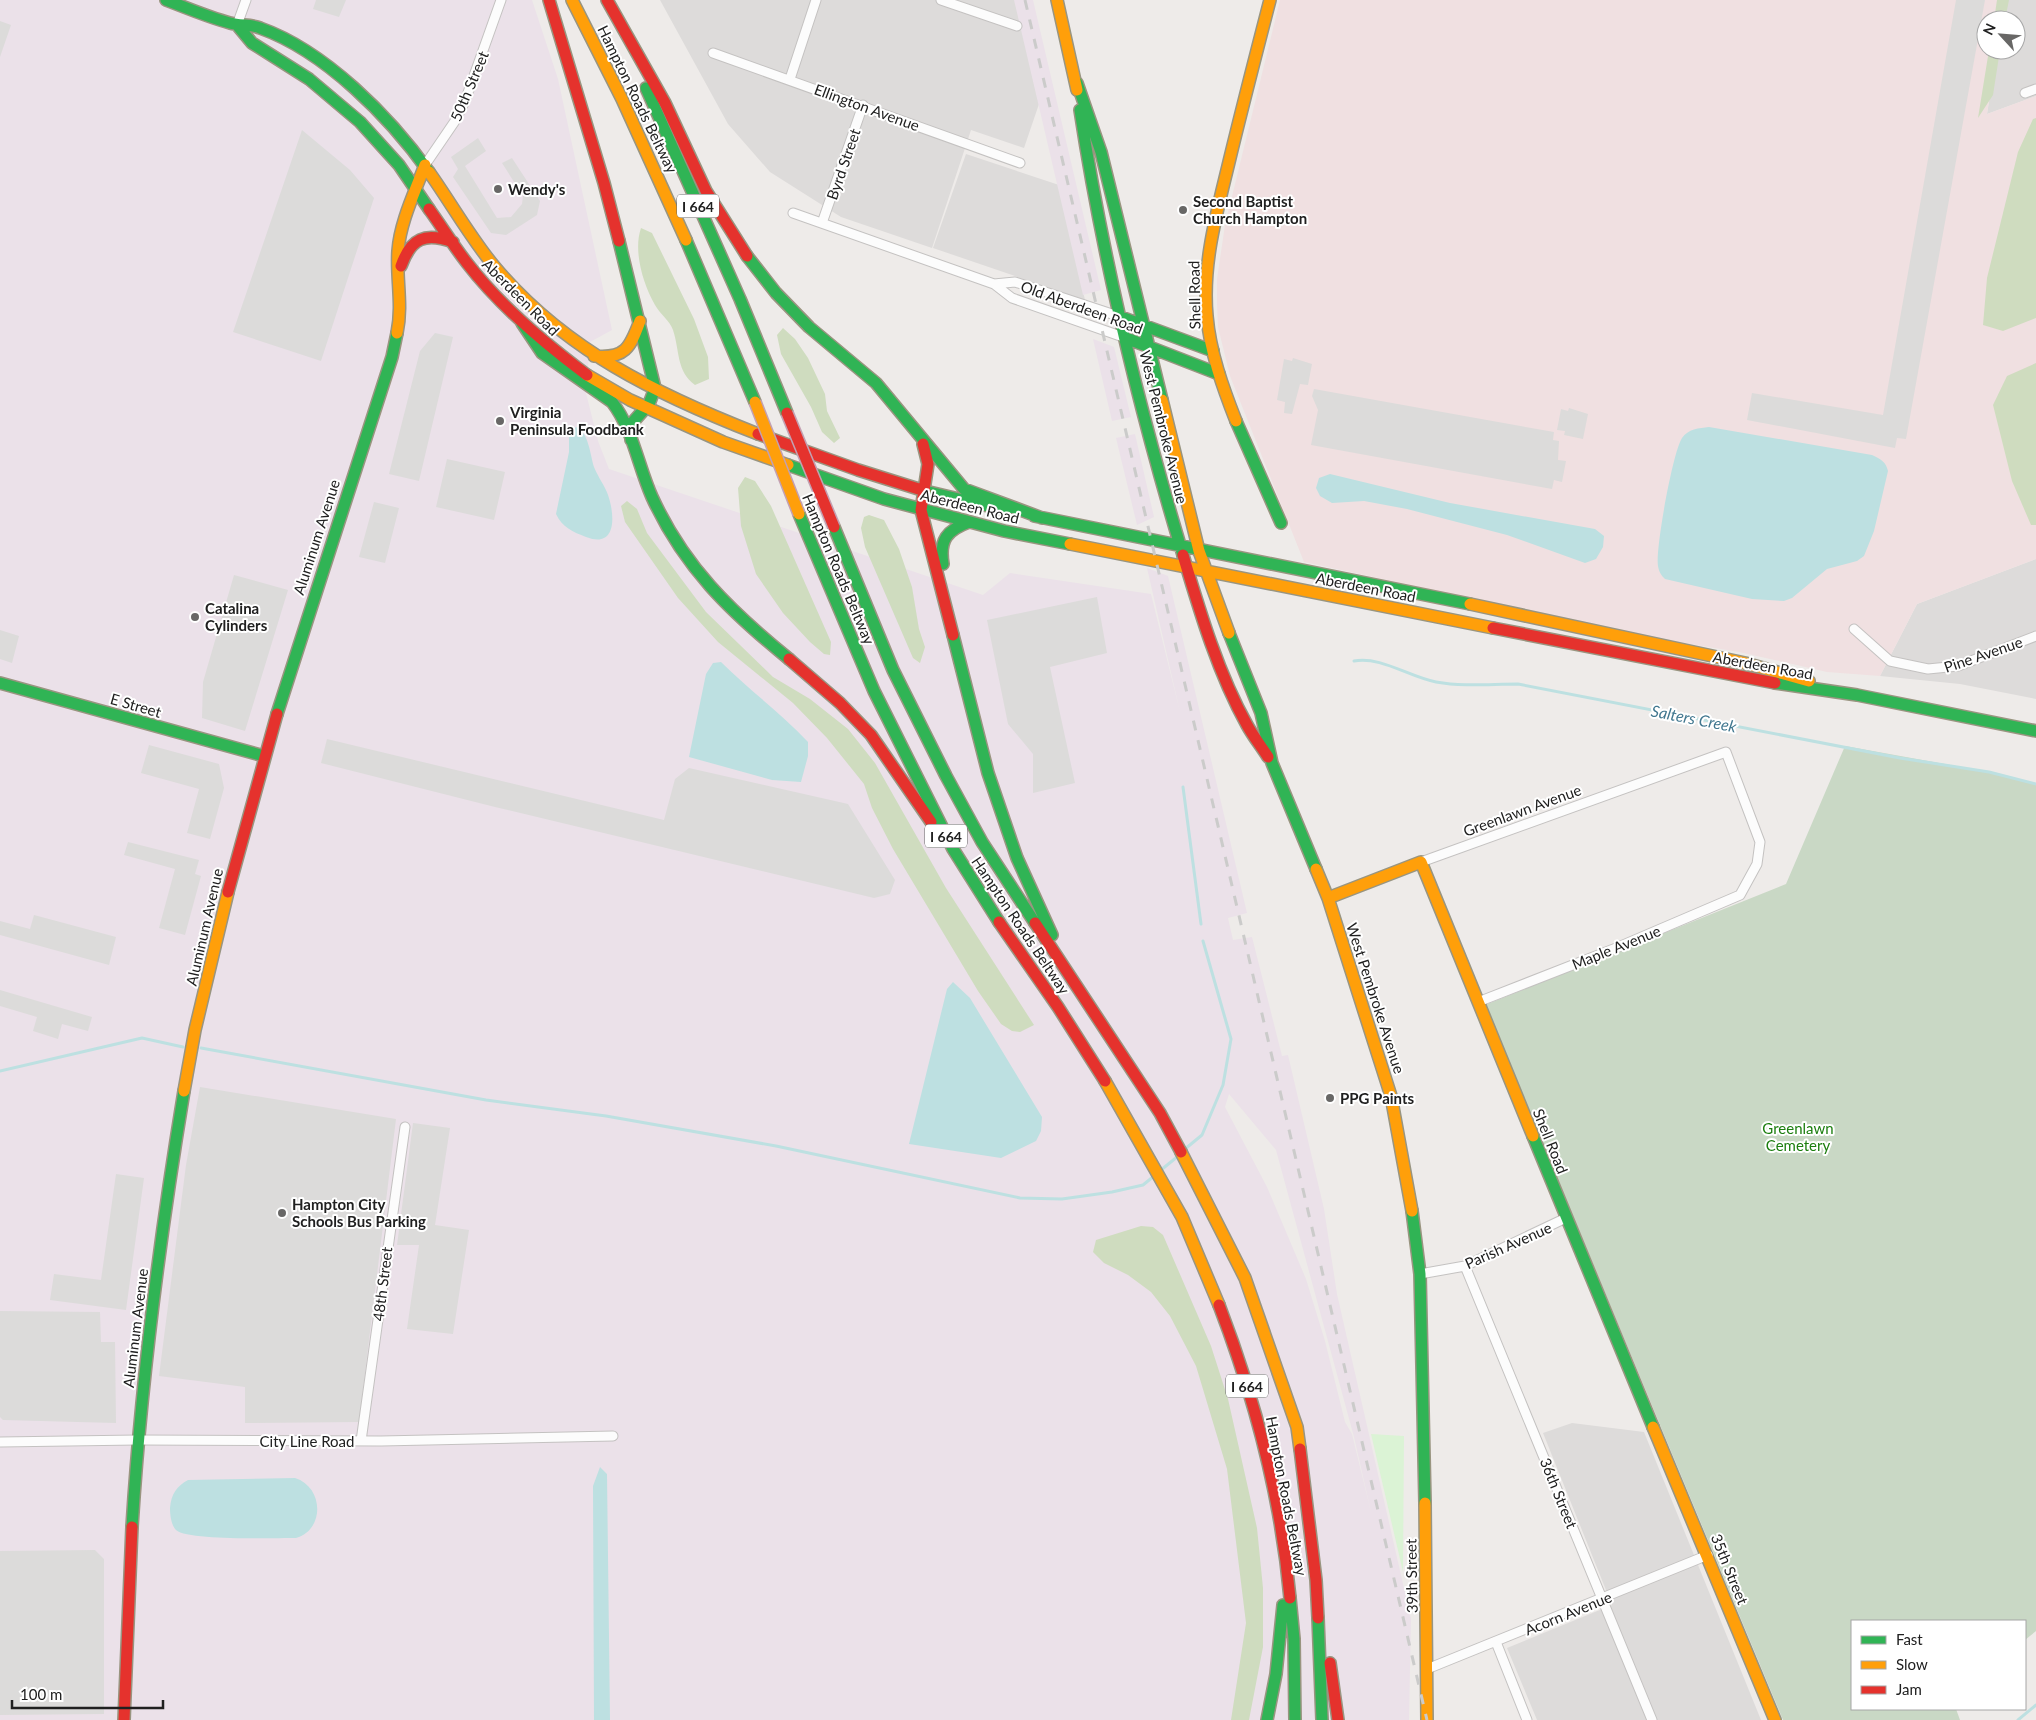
<svg xmlns="http://www.w3.org/2000/svg" width="2036" height="1720" font-family="Lato,sans-serif">
	<rect width="100%" height="100%" fill="#eeebe9"/>
	<path fill="#dddbda" d="M660,0H1015L1039,104L1024,148L971,130L932,248L841,217L770,172L728,124Z
		M2004,0H2036V96L1987,114L1997,50H2016V20H2001Z
		M966,154L1059,185L1085,300L933,248Z
		M2036,559V699L1960,684L1880,676L1917,604Z
		M1572,1423L1644,1432L1761,1720H1537L1507,1648L1612,1605L1543,1433Z"/>
	<path fill="#f0e0e1" d="M1280,0H2004L2001,20H1986V50H1997L1987,114L2036,96V559L1917,604L1880,676L1827,672L1739,652L1653,638L1304,562L1230,376L1218,327L1217,304V279L1225,225Z"/>
	<path fill="#ebe1e9" fill-rule="evenodd" d="M0,0H532L558,79L612,330L590,342L586,393L598,441L609,469L983,595L1010,573L1151,594L1180,712L1147,568L1168,576L1247,913L1228,918L1233,940L1252,937L1282,1056L1288,1055L1324,1209L1337,1294L1411,1619L1409,1720H0ZM1229,1094L1276,1150L1354,1437L1371,1512L1352,1434L1345,1422L1325,1341L1306,1279L1267,1187L1225,1107Z
		M1014,0H1033L1101,290L1083,295Z
		M1093,339L1114,347L1131,417L1112,421Z
		M1135,434L1154,517L1137,525L1116,438Z"/>
	<path fill="#dcdbda" d="M316,0H346L339,17L313,9Z
		M1956,0H1985L1906,439L1897,438L1895,448L1747,420L1752,393L1883,415Z
		M0,21L11,25L0,57Z
		M302,130L350,170L374,198L321,361L233,332Z
		M478,138L486,151L465,166L497,218L511,217L522,204L523,196L502,163L512,158L540,201L537,215L506,235L491,233L453,177L458,169L451,157Z
		M435,333L453,337L419,481L389,474L420,351Z
		M1293,358L1312,364L1308,385L1300,384L1292,414L1284,413L1285,402L1277,400L1284,359L1292,361Z
		M1314,389L1554,432L1553,440L1559,441L1558,460L1566,461L1562,482L1554,480L1552,489L1311,445L1318,410L1312,396Z
		M1569,408L1588,414L1583,439L1564,435L1565,431L1557,430L1561,409L1568,411Z
		M447,459L505,472L494,520L436,507Z
		M374,502L399,508L385,563L359,557Z
		M234,575L288,590L245,731L202,718L203,682Z
		M1097,597L1107,653L1050,667L1075,783L1033,793V754L1008,724L987,620Z
		M0,630L19,636L12,663L0,659Z
		M327,739L664,820L675,779L689,768L848,804L895,880L890,894L874,898L495,807L321,763Z
		M149,745L219,764L224,788L210,839L187,833L199,789L141,773Z
		M128,842L199,860L195,874L201,876L185,935L159,928L175,869L124,855Z
		M34,915L116,937L109,965L0,935V921L30,929Z
		M0,990L92,1017L88,1031L62,1024L58,1039L33,1031L37,1017L0,1006Z
		M200,1087L396,1119L359,1422L245,1423V1387L159,1376L186,1165Z
		M413,1123L450,1128L435,1225L469,1230L453,1334L407,1329L419,1245H397Z
		M116,1174L144,1178L126,1310L50,1300L54,1274L101,1280Z
		M0,1311L100,1312L101,1342H115L116,1423L3,1420L0,1417Z
		M95,1550L104,1559V1714L0,1715V1551Z"/>
	<path fill="#cfdcbf" d="M1997,0H2009L2005,20H1994Z
		M1989,50H2000L1993,95L1978,118Z
		M2036,118V318L2003,331L1983,325L1987,278L2018,152L2033,119Z
		M641,228L652,233L694,319L708,357L709,379L695,385C676,371 680,351 673,330C670,321 660,314 655,305C643,284 633,251 641,228Z
		M783,328L795,339L808,358L825,394L827,411L840,438L834,443L822,432L811,407L781,354L777,335Z
		M2036,363V525H2031L2012,481L1993,405L2007,376Z
		M745,477L755,481L771,506L831,642L830,655L824,654L810,642L783,613L756,574L741,526L738,488Z
		M627,501L637,509L647,533L706,612L773,677L810,699L848,729L875,763L946,888L1034,1025L1020,1032L1012,1031L1001,1024L978,991L893,849L872,808L864,784L827,738L793,703L718,642L678,598L625,522L621,506Z
		M869,515L884,520L899,549L912,587L919,629L925,647L920,663L913,658L865,547L861,528L864,517Z
		M1141,1226L1153,1227L1163,1235L1211,1346L1228,1399L1257,1528L1263,1588V1647L1249,1720H1231L1246,1623L1227,1469L1196,1366L1170,1316L1151,1292L1128,1275L1104,1263L1093,1252L1096,1240Z"/>
	<path fill="#c9d8c5" d="M1845,746L1989,772L2036,784V1631L2025,1640V1621H1852V1709H1956L1960,1720H1783L1485,1005L1786,884Z"/>
	<path fill="#dbf3d5" d="M1371,1434L1404,1436L1403,1572Z"/>
	<path fill="#bde0e1" d="M576,427C589,433 590,454 594,467C598,477 605,486 608,495C615,515 617,549 586,537C573,532 562,527 556,514L569,452V433Z
		M1709,427L1872,455C1881,459 1886,462 1888,471L1874,531L1864,556L1857,561L1827,569L1792,598L1784,601L1752,599L1665,579C1661,575 1659,572 1658,566C1655,550 1673,451 1682,438C1688,429 1699,428 1709,427Z
		M1330,474L1450,503L1595,529L1604,536L1603,547L1596,559L1585,563L1507,535L1407,509L1364,501L1332,503L1320,496L1316,488L1319,478Z
		M721,662C749,690 781,713 808,742V756L801,782L772,780L689,757L706,674L713,663Z
		M953,982L970,998L1042,1117L1041,1131L1036,1141L1001,1158L909,1144L947,989Z
		M600,1467L607,1474L610,1720H594L593,1486Z
		M295,1478C324,1487 325,1530 296,1538C275,1538 188,1541 176,1530C171,1525 170,1514 170,1508C171,1494 177,1486 188,1480Z"/>
	<g fill="none" stroke-linecap="round" stroke-linejoin="round">
		<path stroke="#bde0e1" stroke-width="3" d="M1354,661C1381,656 1409,677 1436,682C1464,687 1490,684 1518,684L1900,758L1989,772L2036,784
			M1183,787L1201,924
			M201,1048L486,1100L606,1116L776,1146L1020,1198L1062,1199L1112,1192L1143,1185L1154,1176
			M0,1071L142,1038L183,1047
			M1185,1149L1202,1135L1223,1085L1231,1039L1203,941
			M1161,1170L1177,1157
			M2018,1720L2036,1705"/>
		<g stroke="#c4c2c1" stroke-width="11">
			<path id="street" d="M941,0L1017,26
				M237,25L246,0
				M713,53L1020,163
				M790,79L816,0
				M2025,93L2036,89
				M425,165L455,121L465,101L501,0
				M793,213L994,284L1012,298L1126,338
				M822,223L863,105
				M994,284L1015,282L1121,317
				M1854,629L1890,661L1928,669L1958,666L2036,636
				M1421,862L1726,752L1760,842L1757,864L1740,895L1616,948L1478,1002
				M1465,1266L1652,1720
				M1420,1274L1465,1266L1566,1218
				M361,1441L405,1127
				M0,1442L137,1440L381,1441L613,1436
				M1496,1642L1527,1720
				M1427,1669L1708,1555"/>
		</g>
		<g stroke="#999580" stroke-width="14">
			<path id="fast" d="M166,0C187,8 208,17 230,23C240,26 251,24 260,28C325,51 390,117 429,172
				M237,25L252,43L309,79L360,122L399,165L429,209
				M1077,83L1101,152L1162,400
				M646,88L740,299L787,413
				M1080,110C1103,260 1139,409 1183,555
				M686,240L755,402
				M619,241L655,388L649,404L633,422L631,440
				M747,256L776,293L809,327L876,383L964,489L1042,518
				M1121,317L1213,351
				M522,323L542,353L612,402C633,429 638,466 652,497C684,567 730,611 789,659
				M1126,338L1219,374
				M1236,421L1281,523
				M788,465L884,499L1004,531L1070,544
				M925,491L1005,510
				M799,514L874,691L953,849L999,922
				M1034,516L1470,604
				M834,527L893,670L946,776L982,842L1035,923
				M943,564C939,540 947,530 969,522
				M1229,633L1261,713L1272,763L1316,869
				M953,635L988,773L1017,858L1052,935
				M0,683L264,756
				M1775,683L1857,695L2036,731
				M277,714L392,357L397,333
				M1533,1136L1653,1427
				M1412,1211L1420,1274L1425,1503
				M132,1527C141,1381 160,1236 184,1091
				M1290,1598L1294,1639L1295,1720
				M1318,1618L1322,1720
				M1267,1720L1276,1674L1283,1605"/>
		</g>
		<g stroke="#999580" stroke-width="14">
			<path id="slow" d="M572,0L622,99L686,240
				M1057,0L1077,90
				M429,172C451,203 470,237 494,266C564,350 658,395 758,434
				M397,333C403,305 396,278 398,251C400,222 415,192 425,165
				M594,356C625,359 630,348 640,321
				M587,375L630,400L723,442L788,465
				M1162,400L1199,551L1229,633
				M1236,421C1223,388 1210,352 1207,316C1202,264 1217,212 1229,162C1242,108 1256,54 1270,0
				M1070,544L1493,628
				M1470,604L1745,663L1809,681
				M1316,869L1328,898L1391,1096L1412,1211
				M1328,898L1421,862L1533,1136
				M1105,1081L1182,1217L1219,1305
				M184,1091L195,1030L228,892
				M1181,1152L1245,1278L1297,1427L1300,1449
				M1653,1427L1775,1720
				M1425,1503L1427,1720"/>
		</g>
		<g stroke="#999580" stroke-width="14">
			<path id="jam" d="M549,0L604,183L619,241
				M607,0L665,103L706,191L747,256
				M429,209C442,227 453,245 467,263C500,306 544,343 587,375
				M401,266C411,238 425,232 453,242
				M758,434L858,470L925,491
				M923,444L928,464L921,510L953,635
				M1183,555C1200,612 1218,673 1247,725C1253,736 1261,746 1268,757
				M1493,628L1775,683
				M789,659L840,703L871,735L931,822
				M228,892L277,714
				M999,922L1058,1007L1105,1081
				M1035,923L1160,1113L1181,1152
				M1219,1305C1255,1399 1281,1498 1290,1598
				M1300,1449L1316,1580L1318,1618
				M1330,1663L1338,1720
				M124,1720L132,1527"/>
		</g>
		<use href="#street" stroke="#fcfcfc" stroke-width="9"/>
		<use href="#fast" stroke="#30b455" stroke-width="11"/>
		<use href="#slow" stroke="#ff9f0a" stroke-width="11"/>
		<use href="#jam" stroke="#e5322d" stroke-width="11"/>
		<path stroke="#cbcbca" stroke-width="3" stroke-dasharray="10 10" stroke-linecap="butt" d="M1025,0L1427,1720"/>
		<g stroke="#c3a0b1" stroke-width="14" stroke-linecap="butt">
			<path id="slow-bridge" d="M755,402L799,514"/>
		</g>
		<g stroke="#c3a0b1" stroke-width="14" stroke-linecap="butt">
			<path id="jam-bridge" d="M787,413L834,527"/>
		</g>
		<use href="#slow-bridge" stroke="#ff9f0a" stroke-width="11"/>
		<use href="#jam-bridge" stroke="#e5322d" stroke-width="11"/>
	</g>
	<g fill="#686766" stroke="#fff" stroke-width="2">
		<circle cx="498" cy="189" r="5"/>
		<circle cx="1183" cy="210" r="5"/>
		<circle cx="500" cy="421" r="5"/>
		<circle cx="195" cy="617" r="5"/>
		<circle cx="1330" cy="1098" r="5"/>
		<circle cx="282" cy="1213" r="5"/>
	</g>
	<g text-anchor="middle" dominant-baseline="central" stroke-width="4" stroke-linejoin="round" paint-order="stroke">
		<g fill="#fff" stroke="#636363" stroke-width="1">
			<rect x="677" y="194.5" width="42" height="23" rx="4"/>
			<rect x="925" y="824.5" width="42" height="23" rx="4"/>
			<rect x="1226" y="1374.5" width="42" height="23" rx="4"/>
		</g>
		<g font-size="14" font-weight="bold" fill="#202020">
			<text x="698" y="206">I 664</text>
			<text x="946" y="836">I 664</text>
			<text x="1247" y="1386">I 664</text>
		</g>
		<g font-size="15" fill="#202020" stroke="#fff">
			<text transform="translate(469 86) rotate(-67)">50th Street</text>
			<text transform="translate(638 99) rotate(64)">Hampton Roads Beltway</text>
			<text transform="translate(867 107) rotate(20)">Ellington Avenue</text>
			<text transform="translate(843 164) rotate(-71)">Byrd Street</text>
			<text transform="translate(1194 295) rotate(-91)">Shell Road</text>
			<text transform="translate(521 297) rotate(45)">Aberdeen Road</text>
			<text transform="translate(1082 307) rotate(20)">Old Aberdeen Road</text>
			<text transform="translate(1164 427) rotate(76)">West Pembroke Avenue</text>
			<text transform="translate(970 506) rotate(14)">Aberdeen Road</text>
			<text transform="translate(316 537) rotate(-72)">Aluminum Avenue</text>
			<text transform="translate(839 569) rotate(67)">Hampton Roads Beltway</text>
			<text transform="translate(1366 587) rotate(11)">Aberdeen Road</text>
			<text transform="translate(1983 654) rotate(-19)">Pine Avenue</text>
			<text transform="translate(1763 665) rotate(10)">Aberdeen Road</text>
			<text transform="translate(136 705) rotate(16)">E Street</text>
			<text transform="translate(1522 810) rotate(-20)">Greenlawn Avenue</text>
			<text transform="translate(1021 925) rotate(56)">Hampton Roads Beltway</text>
			<text transform="translate(204 927) rotate(-77)">Aluminum Avenue</text>
			<text transform="translate(1616 947) rotate(-22)">Maple Avenue</text>
			<text transform="translate(1376 998) rotate(72)">West Pembroke Avenue</text>
			<text transform="translate(1551 1141) rotate(68)">Shell Road</text>
			<text transform="translate(1508 1245) rotate(-24)">Parish Avenue</text>
			<text transform="translate(382 1284) rotate(-83)">48th Street</text>
			<text transform="translate(135 1328) rotate(-83)">Aluminum Avenue</text>
			<text x="307" y="1441">City Line Road</text>
			<text transform="translate(1559 1493) rotate(68)">36th Street</text>
			<text transform="translate(1287 1496) rotate(79)">Hampton Roads Beltway</text>
			<text transform="translate(1730 1569) rotate(68)">35th Street</text>
			<text transform="translate(1411 1576) rotate(-91)">39th Street</text>
			<text transform="translate(1568 1613) rotate(-22)">Acorn Avenue</text>
		</g>
		<g font-size="15" font-weight="bold" fill="#202020" stroke="#fff" text-anchor="start">
			<text x="508" y="189">Wendy's</text>
			<text x="1193" y="201">Second Baptist<tspan x="1193" dy="17">Church Hampton</tspan></text>
			<text x="510" y="412">Virginia<tspan x="510" dy="17">Peninsula Foodbank</tspan></text>
			<text x="205" y="608">Catalina<tspan x="205" dy="17">Cylinders</tspan></text>
			<text x="1340" y="1098">PPG Paints</text>
			<text x="292" y="1204">Hampton City<tspan x="292" dy="17">Schools Bus Parking</tspan></text>
		</g>
		<g font-size="15" fill="#1b7e0e" stroke="#fff">
			<text x="1798" y="1128">Greenlawn<tspan x="1798" dy="17">Cemetery</tspan></text>
		</g>
		<g font-size="16" font-style="italic" fill="#41778f" stroke="#fff">
			<text transform="translate(1694 718) rotate(11)">Salters Creek</text>
		</g>
	</g>
	<rect x="1851" y="1620" width="175" height="90" fill="#ffffff" stroke="#a6a6a6"/>
	<rect x="1861" y="1636" width="25" height="8" fill="#30b455" stroke="#a6a6a6"/>
	<text x="1896" y="1645" font-size="15" fill="#202020">Fast</text>
	<rect x="1861" y="1661" width="25" height="8" fill="#ff9f0a" stroke="#a6a6a6"/>
	<text x="1896" y="1670" font-size="15" fill="#202020">Slow</text>
	<rect x="1861" y="1686" width="25" height="8" fill="#e5322d" stroke="#a6a6a6"/>
	<text x="1896" y="1695" font-size="15" fill="#202020">Jam</text>
	<g transform="translate(2001 35) rotate(296)"><circle r="24" fill="#ffffff" stroke="#a6a6a6"/>
	<path d="M0-4L9 19L0 12L-9 19Z" fill="#686766"/>
	<text y="-8" font-size="14" font-weight="bold" text-anchor="middle" fill="#202020">N</text>
	</g>
	<path d="M12 1700v8h151v-8" fill="none" stroke="#202020" stroke-width="2.5"/>
	<text x="20" y="1700" font-size="15" fill="#202020" stroke="#ffffff" stroke-width="4" paint-order="stroke">100 m</text>
</svg>
